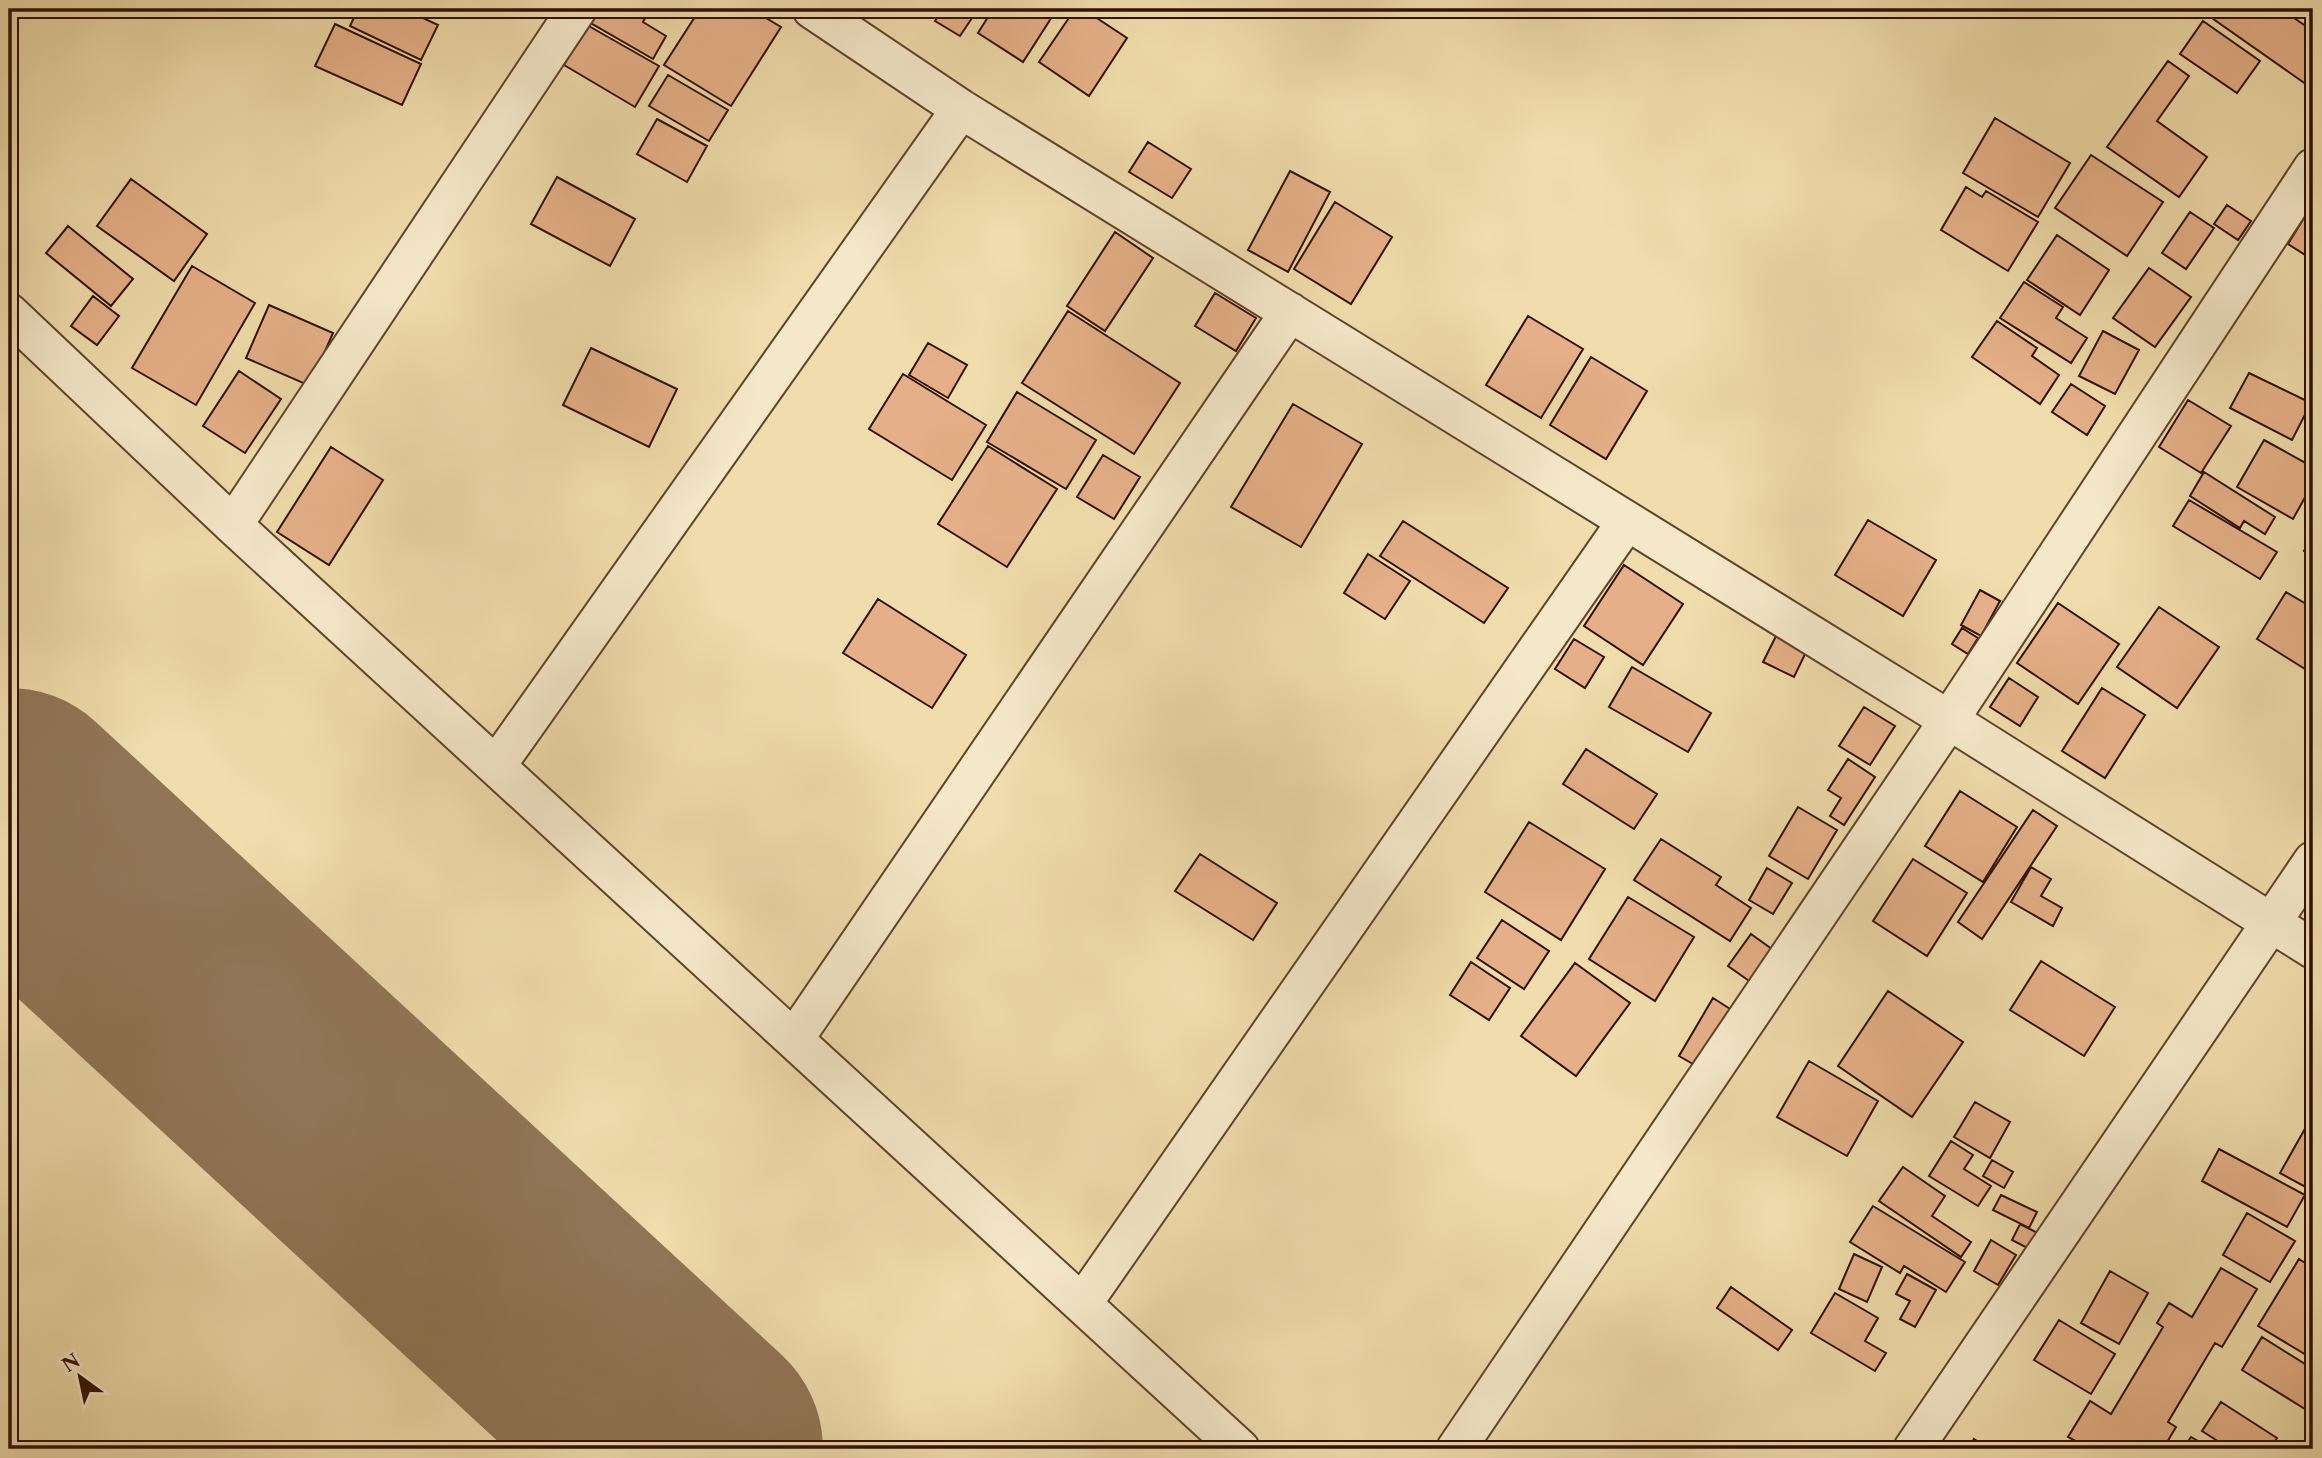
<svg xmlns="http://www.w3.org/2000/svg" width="2322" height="1458" font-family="'Libre Caslon Text',serif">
	<rect width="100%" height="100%" fill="#f0dcac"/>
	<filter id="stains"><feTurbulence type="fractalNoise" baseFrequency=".00286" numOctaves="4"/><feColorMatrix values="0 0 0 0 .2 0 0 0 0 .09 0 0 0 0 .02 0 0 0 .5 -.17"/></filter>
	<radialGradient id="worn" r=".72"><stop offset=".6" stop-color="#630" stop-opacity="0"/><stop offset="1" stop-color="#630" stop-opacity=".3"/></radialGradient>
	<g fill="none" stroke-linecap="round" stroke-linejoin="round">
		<path stroke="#907657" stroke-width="256" d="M9,816L695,1449"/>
	</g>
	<path fill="#e5b089" stroke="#301002" stroke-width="2" d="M358,9H404L438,25L421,60L350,26Z
		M596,9H650L643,22L666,36L653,59L589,22Z
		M700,9H751L781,27L731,106L664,65Z
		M943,9H978L960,36L935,21Z
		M993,9H1057L1023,62L978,33Z
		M1075,9H1083L1127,38L1089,96L1039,62Z
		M2199,9H2281L2313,31V81L2310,87Z
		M2203,21L2260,61L2237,93L2180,54Z
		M335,24L421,64L402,105L315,66Z
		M587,25L659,66L635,107L564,65Z
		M2168,61L2189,76L2157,121L2207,157L2179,197L2107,147Z
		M668,75L728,110L709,141L649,106Z
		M1995,118L2070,163L2038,217L1963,173Z
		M657,119L707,146L687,182L637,154Z
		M1148,142L1191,169L1172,198L1129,172Z
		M2091,155L2163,202L2127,256L2055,208Z
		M1290,171L1330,192L1288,272L1248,250Z
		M557,177L635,219L610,266L531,224Z
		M131,179L207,234L174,281L97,226Z
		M1966,187L1982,197L1986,191L2038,222L2008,271L1941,230Z
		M1335,202L1392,237L1351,304L1294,269Z
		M2313,203V260L2288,244Z
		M2227,205L2251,221L2238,240L2214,224Z
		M2190,212L2214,228L2186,269L2162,253Z
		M68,226L133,279L111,306L46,253Z
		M1115,232L1153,258L1105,331L1067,306Z
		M2057,235L2109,270L2080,315L2027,280Z
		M192,266L255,303L196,405L132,368Z
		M2149,268L2191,297L2155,347L2113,318Z
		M2024,282L2063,307L2056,318L2087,338L2071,363L2000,318Z
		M1215,293L1256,318L1236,351L1195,326Z
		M93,296L119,316L97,345L71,326Z
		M269,305L333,333L310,386L246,358Z
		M1068,311L1180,383L1134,454L1022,383Z
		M1528,316L1583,349L1541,418L1486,385Z
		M1997,321L2037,348L2032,356L2059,375L2040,404L1972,357Z
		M2103,331L2139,350L2115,394L2079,376Z
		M928,343L967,365L948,398L909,375Z
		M591,348L677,389L649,447L563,405Z
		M1591,357L1647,391L1606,459L1550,425Z
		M239,371L281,399L245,453L203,426Z
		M2249,373L2311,403L2292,440L2230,408Z
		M903,374L986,425L952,480L869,429Z
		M2071,384L2105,406L2087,435L2052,412Z
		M1017,392L1096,440L1066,489L987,442Z
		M2188,400L2231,426L2201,473L2159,447Z
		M1293,404L1362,444L1301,547L1231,507Z
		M2264,440L2313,467V483L2293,519L2237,487Z
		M988,446L1057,489L1007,567L938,524Z
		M331,447L383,480L329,565L277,532Z
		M1103,455L1140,477L1114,519L1077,497Z
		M2204,472L2275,517L2265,534L2244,521L2240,528L2190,496Z
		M2189,500L2277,552L2260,579L2173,526Z
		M1868,520L1936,560L1903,616L1835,575Z
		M1403,521L1508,588L1484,623L1380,556Z
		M2313,536V556L2304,551Z
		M1368,554L1410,581L1385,619L1344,593Z
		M1624,565L1683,604L1643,665L1584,626Z
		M1980,590L2000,601L1981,636L1961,625Z
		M2286,592L2313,608V674L2257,639Z
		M878,599L966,655L932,708L843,653Z
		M2058,603L2119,644L2078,704L2017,663Z
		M2159,607L2219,647L2177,708L2117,667Z
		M1962,628L1978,638L1968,654L1952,644Z
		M1777,634L1808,648L1794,677L1763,662Z
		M1574,639L1604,657L1585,688L1555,669Z
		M1632,667L1711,713L1688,752L1609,707Z
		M2009,678L2038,697L2020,726L1990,707Z
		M2102,688L2145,715L2105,778L2062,751Z
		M1864,707L1895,726L1870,765L1839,746Z
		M1586,749L1657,794L1634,829L1563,784Z
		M1848,759L1875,777L1844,825L1830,816L1841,798L1828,790Z
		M1960,791L2017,827L1983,882L1925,846Z
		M1798,807L1837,830L1808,879L1769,856Z
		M2033,810L2057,826L1982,939L1958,922Z
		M1529,822L1605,869L1561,940L1485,892Z
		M1661,839L1721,877L1716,885L1751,908L1730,941L1634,880Z
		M1200,854L1277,903L1253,940L1175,891Z
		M1913,859L1967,893L1927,956L1873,921Z
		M2031,867L2051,879L2041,896L2062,908L2053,926L2011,902Z
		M1767,868L1792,883L1773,914L1749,900Z
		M1628,897L1694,937L1655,1001L1589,959Z
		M1502,920L1549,951L1524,989L1477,958Z
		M1751,934L1776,952L1752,983L1728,966Z
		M2041,961L2115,1007L2084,1056L2010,1010Z
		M1471,962L1510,988L1489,1020L1450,995Z
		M1575,963L1630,1003L1576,1076L1521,1036Z
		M1888,991L1963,1042L1912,1117L1838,1066Z
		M1713,998L1738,1014L1705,1071L1679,1056Z
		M1809,1061L1878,1101L1847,1156L1777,1117Z
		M1975,1102L2010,1122L1990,1158L1954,1137Z
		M2311,1118L2313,1119V1191L2280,1173Z
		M1951,1141L1973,1155L1964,1169L1991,1186L1978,1206L1929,1176Z
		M2219,1149L2305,1195L2287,1227L2202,1181Z
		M1992,1160L2013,1172L2004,1188L1983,1176Z
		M1903,1167L1945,1196L1932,1216L1971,1242L1961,1257L1879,1201Z
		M2001,1195L2037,1212L2029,1228L1993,1210Z
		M1873,1206L1965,1262L1946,1292L1904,1266L1900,1273L1850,1242Z
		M2247,1213L2295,1241L2270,1282L2223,1255Z
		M2020,1224L2049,1239L2041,1255L2012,1240Z
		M1991,1240L2016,1255L1998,1285L1974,1271Z
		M1854,1254L1882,1267L1867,1302L1839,1289Z
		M2299,1259L2313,1268V1359L2258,1326Z
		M2221,1268L2257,1289L2222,1347L2215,1343L2168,1422L2176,1427L2163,1449H2090L2068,1437L2090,1401L2111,1414L2163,1327L2157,1323L2169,1303L2192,1317Z
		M2110,1271L2148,1293L2119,1344L2081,1323Z
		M1907,1274L1936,1290L1915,1327L1900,1319L1910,1301L1896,1294Z
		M1731,1287L1792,1330L1778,1350L1717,1308Z
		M1835,1293L1878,1318L1865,1341L1886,1353L1875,1371L1811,1333Z
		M2059,1320L2115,1354L2091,1394L2034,1360Z
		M2262,1337L2313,1369L2309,1378L2313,1380V1414L2242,1370Z
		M2221,1402L2277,1438L2270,1449H2230L2202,1431Z
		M2191,1437L2212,1449H2183Z
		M1974,1439L1990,1449H1968Z"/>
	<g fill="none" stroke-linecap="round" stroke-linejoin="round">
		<g stroke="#60432c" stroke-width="42">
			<path id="minor" d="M812,9L961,109L1949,720L2313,949
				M9,313L233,525L1240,1449
				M233,525L577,9
				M496,766L961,109
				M794,1039L1290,312
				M1082,1304L1627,521
				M1456,1449L1949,720L2313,168
				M1913,1449L2313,861"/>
		</g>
		<use href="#minor" stroke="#f5e8c9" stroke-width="38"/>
	</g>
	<rect width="2322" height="1458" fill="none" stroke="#f0dcac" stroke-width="35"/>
	<rect x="10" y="10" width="2301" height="1437" fill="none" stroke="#301002" stroke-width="3.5"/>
	<rect x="18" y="18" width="2287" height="1423" fill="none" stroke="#301002" stroke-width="2"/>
	<g transform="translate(80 1377) rotate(327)" stroke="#f5e8c9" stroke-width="5" paint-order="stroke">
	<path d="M0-5L12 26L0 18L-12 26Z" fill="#301002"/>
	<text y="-10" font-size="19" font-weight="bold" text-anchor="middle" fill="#301002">N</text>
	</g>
	<rect width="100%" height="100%" filter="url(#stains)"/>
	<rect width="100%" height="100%" fill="url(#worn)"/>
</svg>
